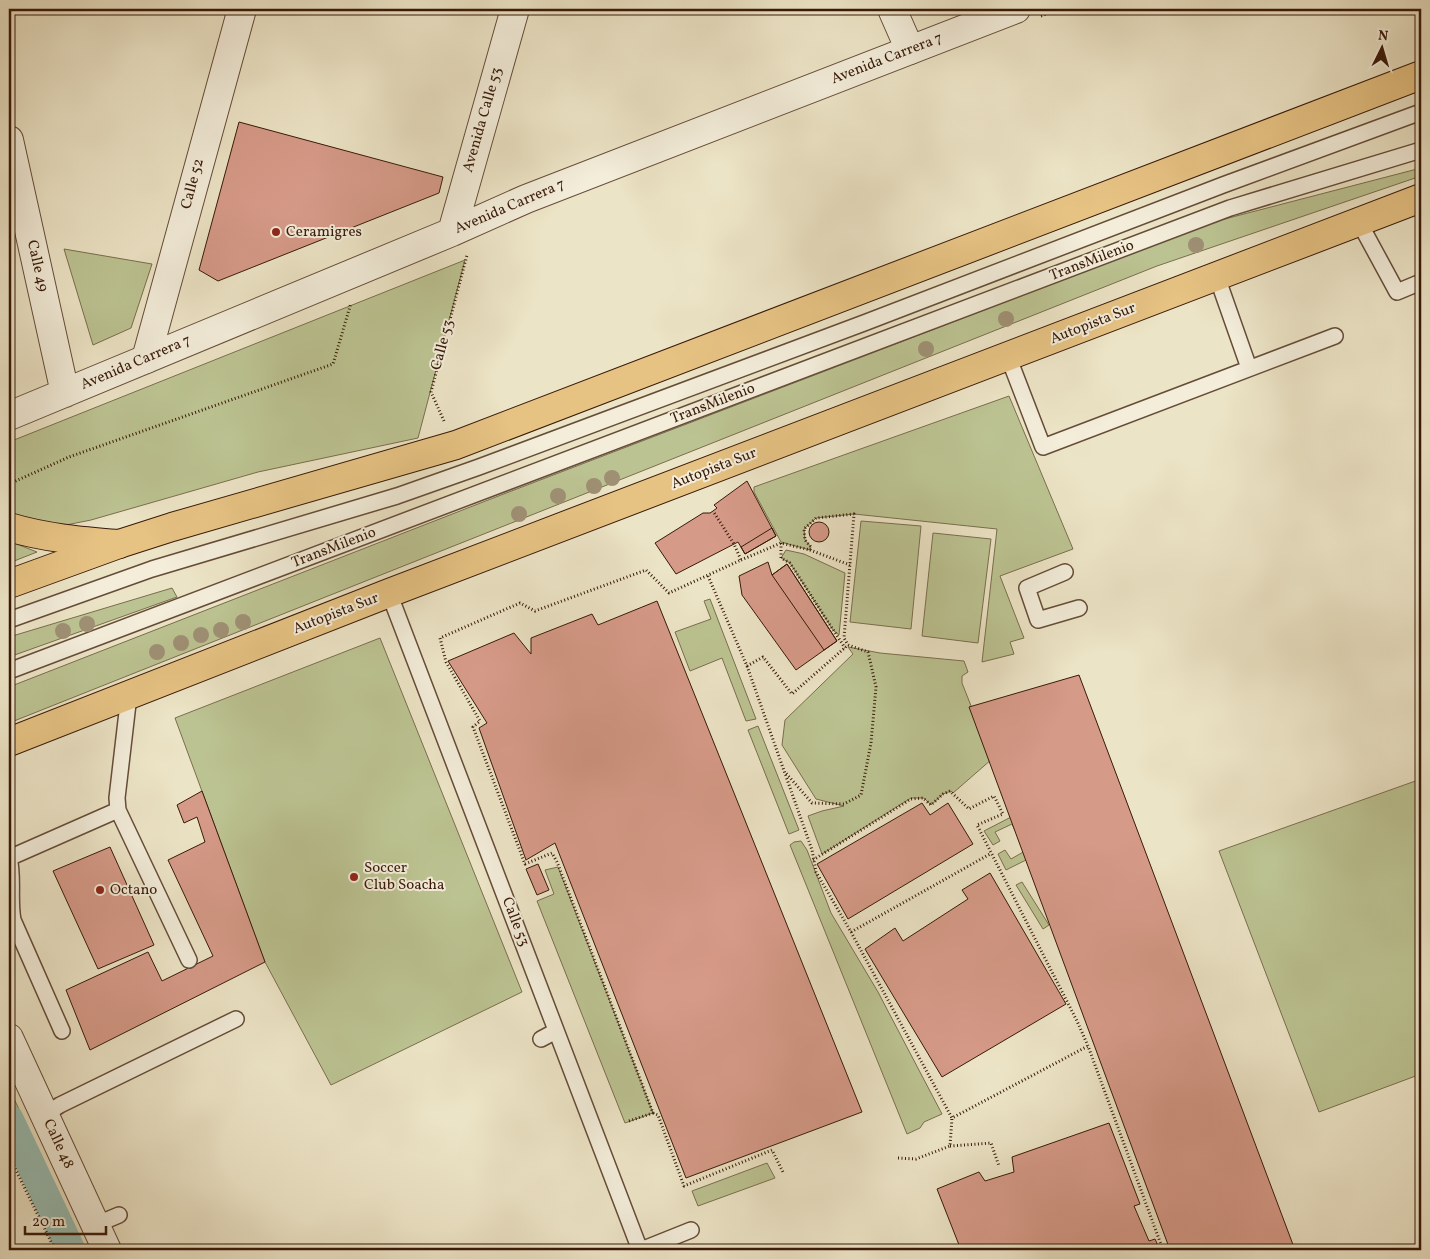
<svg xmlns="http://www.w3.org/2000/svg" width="1430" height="1259" font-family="Vollkorn,serif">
	<rect width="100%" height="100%" fill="#ece4c6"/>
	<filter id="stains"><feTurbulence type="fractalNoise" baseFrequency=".004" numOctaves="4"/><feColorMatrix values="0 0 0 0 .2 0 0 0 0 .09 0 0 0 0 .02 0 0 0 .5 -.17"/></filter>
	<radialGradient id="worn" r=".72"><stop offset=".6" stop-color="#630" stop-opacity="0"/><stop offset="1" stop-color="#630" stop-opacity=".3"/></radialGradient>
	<path fill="#bcc392" stroke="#7a6e4d" d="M1421,168V176L1157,266L9,723V687L501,495L1217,221Z
		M64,249L152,264L131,328L93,345Z
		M465,260L418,438L258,472L91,520L56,527L9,517V442Z
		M1009,396L1073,549L1000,576L1024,638L1010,642L1014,654L982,662L997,529L854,514L816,518L804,529L805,540L811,547L810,550L781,542L754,492V487Z
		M861,521L921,526L911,629L850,622Z
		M933,533L991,539L978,643L922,636Z
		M9,541L37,552L9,563Z
		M786,550L804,554L845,573L839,635L833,630L790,563L781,558Z
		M172,588L177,597L9,657V637Z
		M710,599L756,719L746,721L722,658L690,671L675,632L711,619L704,601Z
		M380,638L522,992L331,1085L265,962L175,718Z
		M848,647L880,653L964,661L968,672L962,676V683L992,759L953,793L951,791L943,794L931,805L924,798H911L822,854L808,816L822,811L844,806L816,799L782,745L785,720L853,654Z
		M758,726L799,830L789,834L748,730Z
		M1421,779V1074L1319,1112L1219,851Z
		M1013,816L1032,857L1006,870L998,854L1005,850L1011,859L1025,851L1012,824L995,832L1000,841L993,845L984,831Z
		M801,841L807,850L831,913L878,992L942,1114L924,1122L920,1128L907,1134L790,845L794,842Z
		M558,867L653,1113L625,1123L537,901L554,894L545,870Z
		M1022,882L1049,925L1043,929L1016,885Z
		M9,1088L85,1250H62L9,1141Z
		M767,1163L775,1178L698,1206L692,1191Z"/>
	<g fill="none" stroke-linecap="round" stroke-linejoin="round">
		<path stroke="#99bfb5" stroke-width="29" d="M9,1119L71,1250"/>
	</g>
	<path fill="#d69a88" stroke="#381908" d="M239,122L443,177L439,193L218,281L199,270Z
		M747,481L776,536L745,554L738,542L676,574L655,543L703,513H710L713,511L717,508L714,505Z
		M809 532a10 10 0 1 1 20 0a10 10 0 1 1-20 0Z
		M772,528L776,536L745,554L741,547Z
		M768,562L772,575L787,564L837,641L796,670L742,595L739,576Z
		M787,564L837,641L824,650L772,575Z
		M657,601L862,1112L686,1178L555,843L526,860L479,728L487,723L448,661L514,633L531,654V638L592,614L598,625Z
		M1079,675L1295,1250H1170L969,707Z
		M202,791L265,962L90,1050L66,990L148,952L162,981L213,956L168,860L205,842L197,817L184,823L177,805Z
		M922,803L930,815L948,803L973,844L848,919L817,864Z
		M110,847L154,945L98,969L53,871Z
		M538,864L549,890L537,895L526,869Z
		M990,873L1066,1004L942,1077L865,949L895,928L903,941L968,899L962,890Z
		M1109,1123L1140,1204L1134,1206L1149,1241L1155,1239L1160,1250H961L937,1189L979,1172L985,1181L1014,1172L1012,1157Z"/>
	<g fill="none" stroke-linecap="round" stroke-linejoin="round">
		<g stroke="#654c38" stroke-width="18">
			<path id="service" d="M1359,222L1397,292L1421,282
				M1217,277L1249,368
				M1008,356L1043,447L1335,336
				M1065,572L1027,588L1038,620L1079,608
				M389,593L640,1250
				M9,620L152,569L397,496L479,467L864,323L1223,185L1421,112
				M9,671L1230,208L1421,150
				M129,695L117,798L118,810L189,960
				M9,857C14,878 9,899 13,920L62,1031
				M9,858L118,810
				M541,1039L556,1031
				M44,1115L60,1105L236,1019
				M95,1225L119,1215
				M641,1250L691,1230"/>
		</g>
		<g stroke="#654c38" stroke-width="30">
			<path id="minor" d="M892,9L910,50
				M146,359L242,9
				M9,1038L107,1250"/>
		</g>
		<g stroke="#654c38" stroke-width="30">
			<path id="tertiary" d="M9,140L65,393
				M452,232L515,9
				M9,416L452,232L526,199L1016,9"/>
		</g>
		<g stroke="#381908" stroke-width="30">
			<path id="primary" d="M9,527C45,538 82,541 119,544"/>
		</g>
		<g stroke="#381908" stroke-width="30">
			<path id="trunk" d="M9,584L119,544L172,527L456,445L1421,75
				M9,742L389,593L1421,198"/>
		</g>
		<path stroke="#381908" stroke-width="3" stroke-dasharray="1 2.5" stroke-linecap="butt" d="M1041,16L1060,9
			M444,421L431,392L467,255
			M9,484L69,457L333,364L351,303
			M781,543V558L790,563L845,648
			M810,550L850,565
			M741,560L781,543L810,550L811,547L805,540L804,529L816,518L854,514L844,638L848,645
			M708,576L747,666L763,657L792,694L848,645L868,652L876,687L871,743L861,795L844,804L812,803L785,772
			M747,666L812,850L816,872L851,932L990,854
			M813,860L911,799L923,798L931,805L943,794L950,791L969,809L994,796L1003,814L977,825L1077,1021L1088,1046L1163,1250
			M851,932L952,1118L1088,1046
			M653,1113L658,1115L684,1186L772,1150L784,1174
			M629,1121L653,1113L557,862L552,853L525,864L473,727L480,721L446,662L440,638L520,603L535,611L646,570L669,593L741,560L734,544L713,511
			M950,1146L991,1143L999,1166
			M9,1156L55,1250
			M898,1158L916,1159L950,1146L952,1118"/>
		<use href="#service" stroke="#f3edda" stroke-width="15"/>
		<use href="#minor" stroke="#f3edda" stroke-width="28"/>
		<use href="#tertiary" stroke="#f3edda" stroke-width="28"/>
		<use href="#primary" stroke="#e6c283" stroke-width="28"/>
		<use href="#trunk" stroke="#e6c283" stroke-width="28"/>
	</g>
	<g fill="#9f9074">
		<circle cx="1196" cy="245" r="8"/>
		<circle cx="1006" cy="319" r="8"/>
		<circle cx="926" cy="349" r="8"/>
		<circle cx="612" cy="478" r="8"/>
		<circle cx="594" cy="486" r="8"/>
		<circle cx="558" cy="496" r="8"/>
		<circle cx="519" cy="514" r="8"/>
		<circle cx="243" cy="622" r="8"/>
		<circle cx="87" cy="624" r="8"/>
		<circle cx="221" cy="630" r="8"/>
		<circle cx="63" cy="631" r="8"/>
		<circle cx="201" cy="635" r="8"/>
		<circle cx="181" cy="643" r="8"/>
		<circle cx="157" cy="652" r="8"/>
	</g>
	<g fill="#8f2418" stroke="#f3edda" stroke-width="2">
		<circle cx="276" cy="232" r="5"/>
		<circle cx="354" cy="877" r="5"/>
		<circle cx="100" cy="890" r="5"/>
	</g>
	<g text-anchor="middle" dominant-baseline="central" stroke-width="4" stroke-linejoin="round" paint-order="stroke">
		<g font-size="15" fill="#381908" stroke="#f3edda">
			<text transform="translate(887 59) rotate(-21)">Avenida Carrera 7</text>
			<text transform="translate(483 120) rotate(-74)">Avenida Calle 53</text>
			<text transform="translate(193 184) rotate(-75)">Calle 52</text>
			<text transform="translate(510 207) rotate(-23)">Avenida Carrera 7</text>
			<text transform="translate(1092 261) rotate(-21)">TransMilenio</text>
			<text transform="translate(37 266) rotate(77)">Calle 49</text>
			<text transform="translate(1093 324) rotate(-21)">Autopista Sur</text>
			<text transform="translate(443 345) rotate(-75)">Calle 53</text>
			<text transform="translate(136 363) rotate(-23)">Avenida Carrera 7</text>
			<text transform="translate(713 404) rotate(-21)">TransMilenio</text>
			<text transform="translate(714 469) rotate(-21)">Autopista Sur</text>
			<text transform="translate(334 548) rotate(-21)">TransMilenio</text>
			<text transform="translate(336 614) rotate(-21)">Autopista Sur</text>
			<text transform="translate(515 922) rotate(69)">Calle 53</text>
			<text transform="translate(58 1144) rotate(65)">Calle 48</text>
		</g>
		<g font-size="15" fill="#381908" stroke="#f3edda" text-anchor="start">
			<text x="286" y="232">Ceramigres</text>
			<text x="364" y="868">Soccer<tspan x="364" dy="17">Club Soacha</tspan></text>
			<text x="110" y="890">Octano</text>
		</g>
	</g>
	<rect width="1430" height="1259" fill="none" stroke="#ece4c6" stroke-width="30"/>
	<rect x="10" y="10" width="1410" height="1239" fill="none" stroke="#381908" stroke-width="2.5"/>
	<rect x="15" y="15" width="1400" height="1229" fill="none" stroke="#381908"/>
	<g transform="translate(1382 48) rotate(5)" stroke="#f3edda" stroke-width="4" paint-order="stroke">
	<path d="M0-4L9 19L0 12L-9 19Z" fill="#381908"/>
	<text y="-8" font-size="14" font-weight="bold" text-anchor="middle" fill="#381908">N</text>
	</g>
	<path d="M25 1226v8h81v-8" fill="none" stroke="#381908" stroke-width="2.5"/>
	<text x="32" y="1226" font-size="15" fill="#381908" stroke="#f3edda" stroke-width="4" paint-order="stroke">20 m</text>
	<rect width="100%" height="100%" filter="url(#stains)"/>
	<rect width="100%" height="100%" fill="url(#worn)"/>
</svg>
